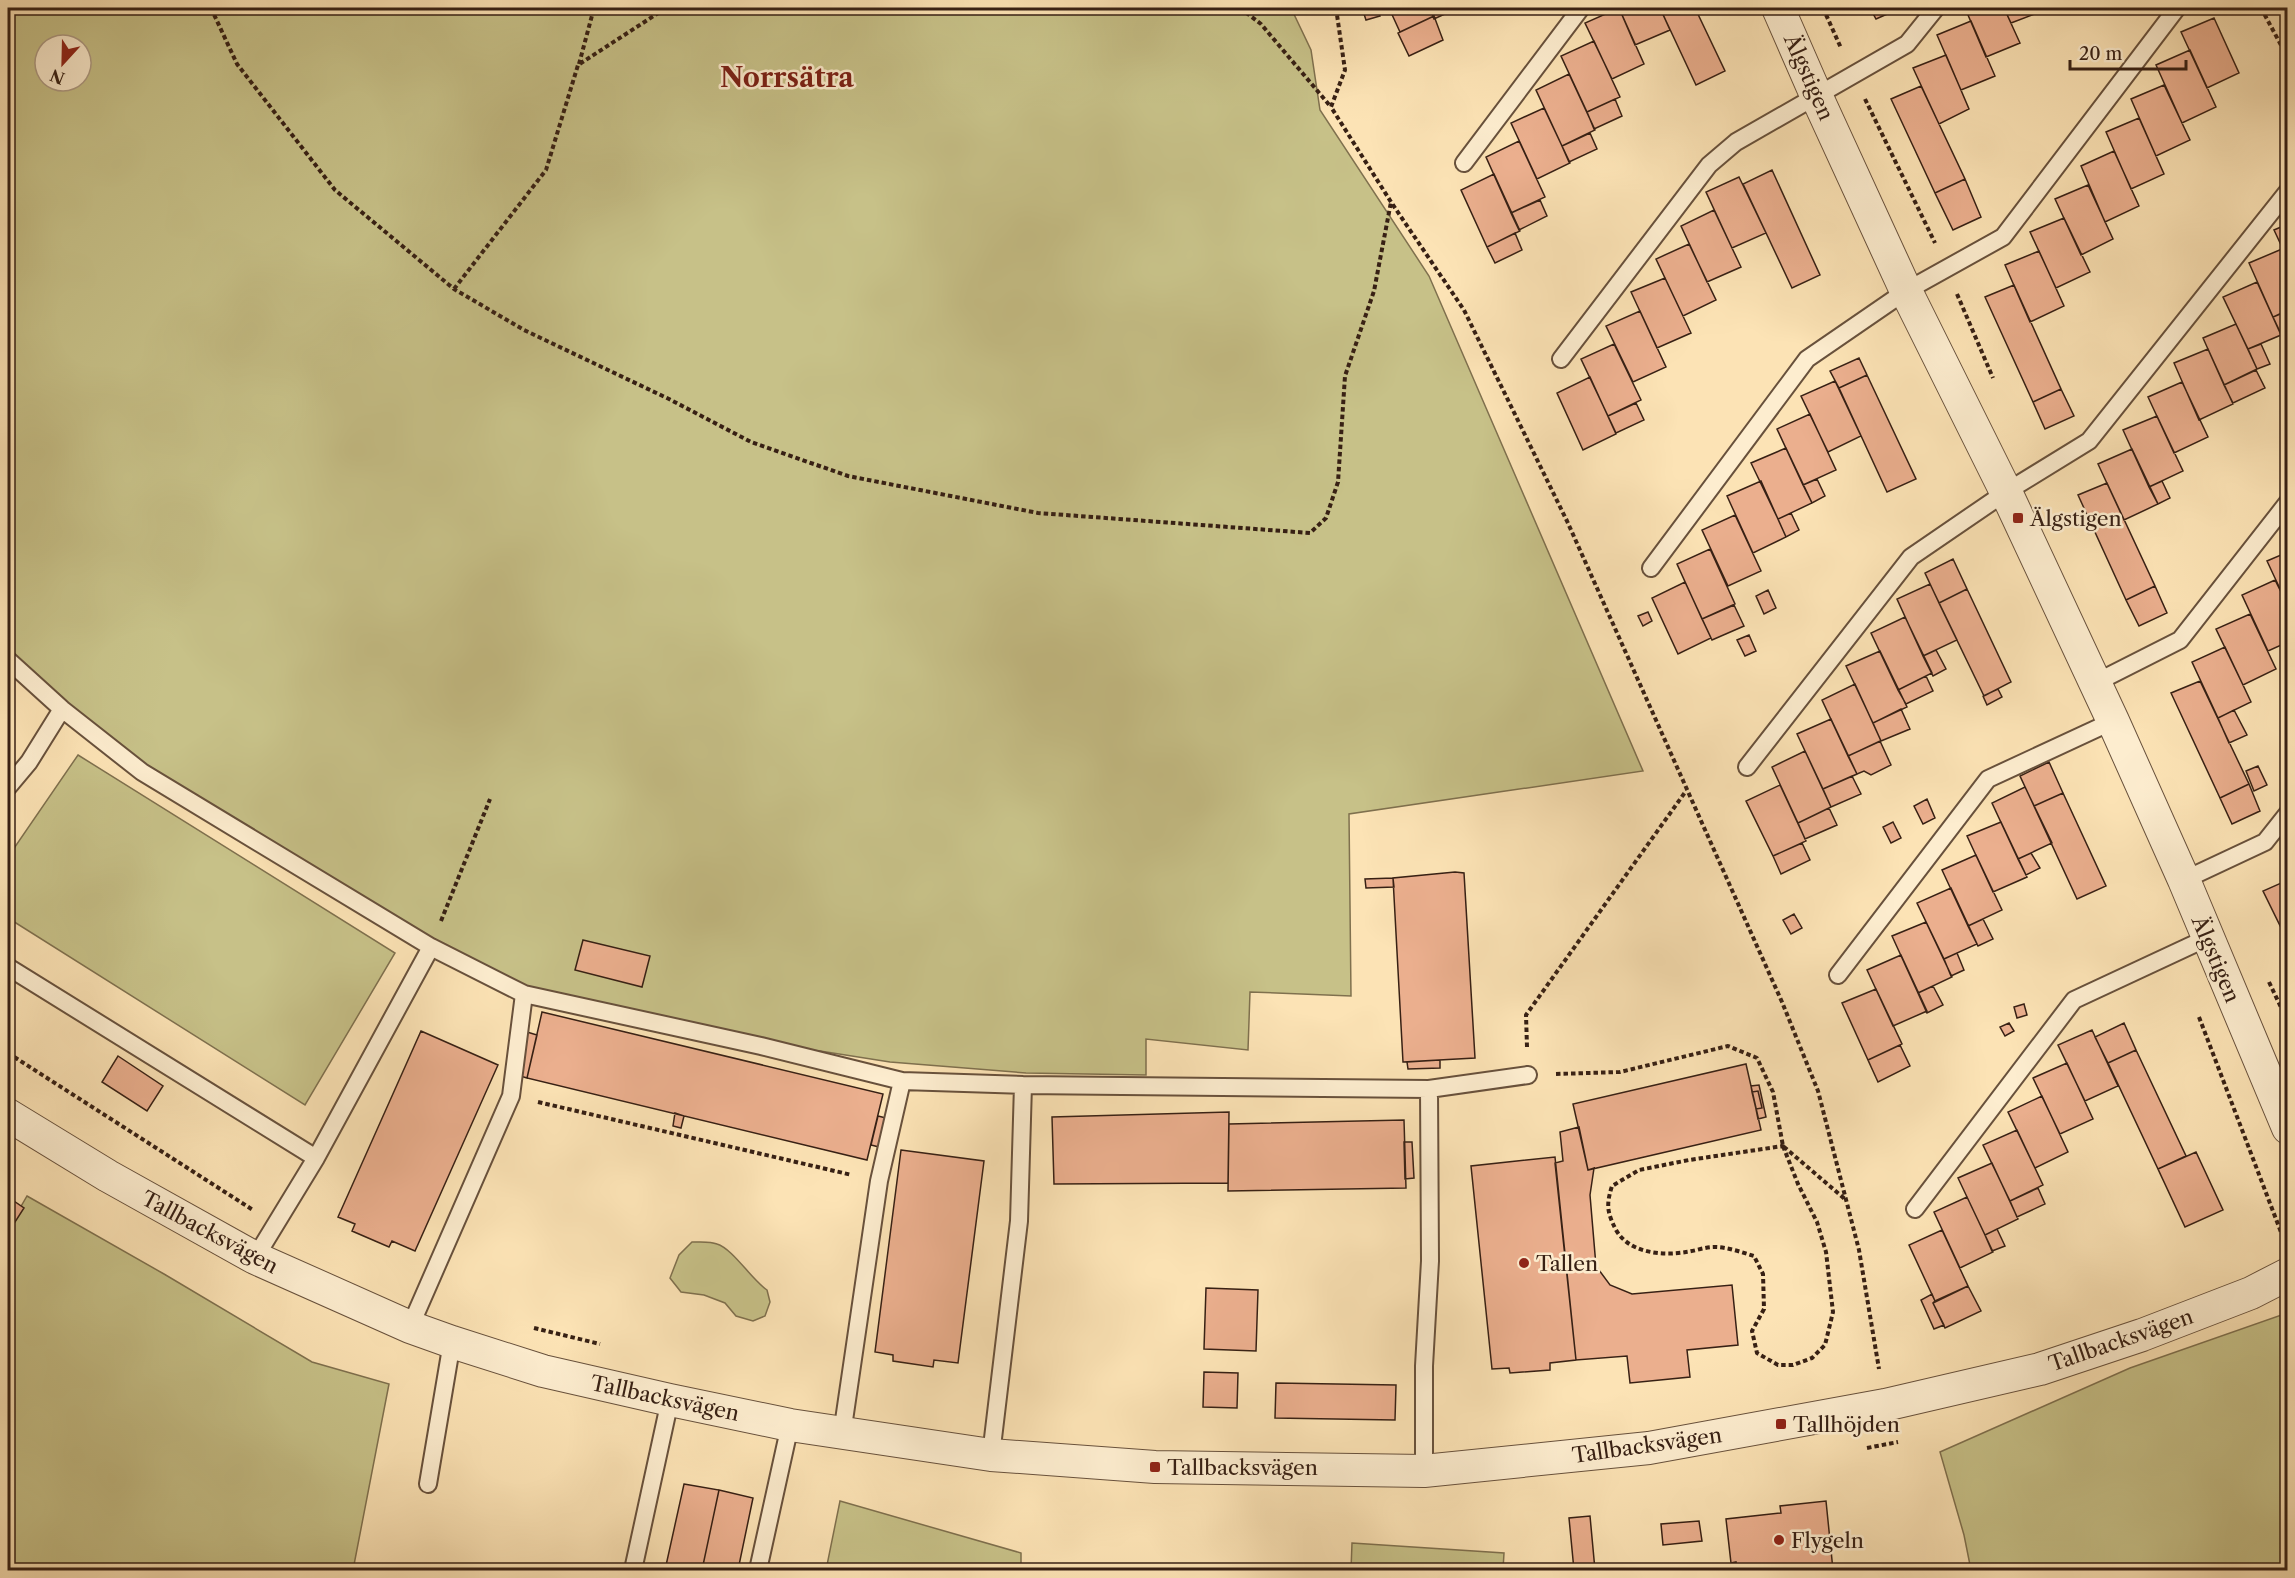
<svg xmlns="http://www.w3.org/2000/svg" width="2295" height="1578" font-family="'Libre Caslon Text',serif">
	<rect width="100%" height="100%" fill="#fce3b5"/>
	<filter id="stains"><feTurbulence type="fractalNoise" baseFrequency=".00333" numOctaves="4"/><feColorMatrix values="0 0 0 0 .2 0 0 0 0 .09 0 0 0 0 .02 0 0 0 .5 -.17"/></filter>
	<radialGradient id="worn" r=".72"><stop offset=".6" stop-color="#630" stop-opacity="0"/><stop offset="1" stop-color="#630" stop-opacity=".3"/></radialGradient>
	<path fill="#c7c188" stroke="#7f704e" stroke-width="1.5" fill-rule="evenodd" d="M8,8H1291L1311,50L1320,110L1429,276L1643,771L1349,814L1351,996L1250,992L1248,1050L1146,1039V1075L1026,1073L890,1062L820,1051L761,1046L524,994L142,772L8,660ZM45,45H81V81H45Z
		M78,755L395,953L305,1105L8,918V857Z
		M27,1196L164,1274L312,1362L389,1384L353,1570H8V1229Z
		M692,1242C700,1242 710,1241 717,1244C733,1249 751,1279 767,1290L770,1302L765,1316L753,1321L736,1316L725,1303L704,1295L681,1292L670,1278L679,1255Z
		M2287,1313V1570H1971L1964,1535L1940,1452L2130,1368Z
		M840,1501L1021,1553V1570H826Z
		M1352,1543L1504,1553L1503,1570H1351Z"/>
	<path fill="#ebaf8e" stroke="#372014" stroke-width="1.5" d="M1362,8H1377L1380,16L1366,20Z
		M1389,8H1430L1434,16L1400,32Z
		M1430,8H1458L1434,19Z
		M1619,8L1644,64L1612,79L1585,23Z
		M1619,8H1660L1670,30L1635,45Z
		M1660,8H1695L1725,71L1696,85Z
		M1870,8H1901L1876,19Z
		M1965,8H2004L2020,43L1986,57Z
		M2004,8H2044L2045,10L2011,23Z
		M1434,16L1443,40L1409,56L1398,33Z
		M2214,18L2239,73L2207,88L2181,32Z
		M1971,21L1995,76L1961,90L1937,35Z
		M1594,41L1620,97L1587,112L1561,56Z
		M2190,50L2216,107L2182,123L2156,65Z
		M1946,55L1969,109L1939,124L1913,68Z
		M1569,74L1595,130L1562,146L1536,90Z
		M2164,85L2190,140L2156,156L2131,99Z
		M1921,86L1965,179L1935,193L1891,99Z
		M1615,99L1622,116L1594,129L1587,112Z
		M1544,108L1570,163L1537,179L1511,123Z
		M2139,118L2164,174L2131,189L2106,132Z
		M1590,133L1597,149L1569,162L1562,146Z
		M1519,141L1545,197L1511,213L1486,157Z
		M2114,151L2139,206L2105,222L2081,166Z
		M1772,170L1820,275L1792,288L1743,184Z
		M1494,174L1520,231L1487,247L1461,190Z
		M1739,177L1766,233L1732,248L1706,192Z
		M1965,179L1981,217L1953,230L1935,193Z
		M2088,185L2113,239L2081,255L2055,199Z
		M1540,200L1547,216L1519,230L1511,213Z
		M1714,210L1741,267L1707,282L1681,226Z
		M2064,218L2090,272L2056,288L2030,232Z
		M2288,224V260L2274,230Z
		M1515,233L1522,250L1495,263L1487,247Z
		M1689,244L1716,300L1683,316L1656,259Z
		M2282,249L2288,260V311L2273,317L2249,263Z
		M2039,251L2064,306L2030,322L2005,265Z
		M1665,278L1691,333L1657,348L1631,292Z
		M2257,282L2281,335L2248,349L2223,297Z
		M2014,285L2061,389L2033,402L1985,297Z
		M1640,311L1666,367L1633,382L1606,326Z
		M2286,311L2288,334L2282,336L2273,317Z
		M2236,324L2257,369L2224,385L2203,338Z
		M1614,344L1641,400L1608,416L1581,359Z
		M2261,344L2270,364L2257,369L2248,349Z
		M2208,349L2233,404L2199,420L2174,363Z
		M1859,358L1867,375L1839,388L1830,371Z
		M2256,370L2265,388L2233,403L2224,385Z
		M1867,375L1916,479L1887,492L1839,388Z
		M1590,377L1616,434L1583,450L1557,393Z
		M1835,381L1861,436L1828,452L1801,396Z
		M2182,382L2208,437L2174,453L2148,397Z
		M2061,389L2074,416L2045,429L2033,402Z
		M1636,403L1644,420L1616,433L1608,416Z
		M1810,414L1836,470L1803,485L1777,429Z
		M2157,416L2183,471L2149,487L2123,430Z
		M1786,448L1812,503L1778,519L1751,463Z
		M2132,449L2158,504L2124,520L2098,464Z
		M1817,479L1825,496L1812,503L1803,485Z
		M1761,481L1786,537L1753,553L1727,496Z
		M2162,481L2170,498L2158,504L2149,487Z
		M2107,483L2155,586L2126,600L2078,495Z
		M1791,513L1799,530L1786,537L1778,519Z
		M1735,515L1761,571L1728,586L1702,530Z
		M1710,549L1735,604L1702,619L1677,564Z
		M2288,552V606L2267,561Z
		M1953,559L1967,589L1939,603L1925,573Z
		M2275,580L2288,606V642L2268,651L2242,595Z
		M1685,582L1711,638L1678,654L1652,598Z
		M1930,584L1957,640L1923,656L1897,599Z
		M2155,586L2167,613L2139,626L2126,600Z
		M1967,589L2011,682L1984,696L1939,603Z
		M1768,590L1776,608L1764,614L1756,596Z
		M1734,605L1744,626L1712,640L1702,619Z
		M1648,612L1652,621L1643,626L1638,616Z
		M2250,614L2276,669L2243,685L2216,629Z
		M1905,617L1932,673L1898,690L1871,633Z
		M1749,635L1756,651L1745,656L1737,640Z
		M2225,647L2251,702L2218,718L2192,662Z
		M1936,650L1946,669L1933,676L1923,656Z
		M1880,651L1907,707L1873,723L1846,666Z
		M1926,676L1933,691L1906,704L1898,690Z
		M2200,681L2249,784L2220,798L2171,693Z
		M1855,684L1881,741L1848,756L1822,700Z
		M1998,689L2002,697L1987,705L1983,696Z
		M1901,709L1910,729L1881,741L1873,723Z
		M2234,710L2247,735L2229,743L2218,718Z
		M1831,719L1857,774L1823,789L1797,734Z
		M1880,741L1891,765L1871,775L1864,771L1857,774L1848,756Z
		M1805,751L1831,807L1798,823L1772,767Z
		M2049,762L2063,793L2034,806L2020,776Z
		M2258,766L2267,785L2254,791L2246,771Z
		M1852,776L1861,794L1831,807L1823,789Z
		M2249,784L2260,811L2232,824L2220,798Z
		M1780,785L1806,841L1773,856L1746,801Z
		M2025,787L2052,843L2018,859L1992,803Z
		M2063,793L2106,886L2077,899L2034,806Z
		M1927,799L1935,818L1923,824L1914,806Z
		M1829,808L1837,825L1805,839L1798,823Z
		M1893,822L1901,838L1891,843L1883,827Z
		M2001,822L2027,877L1993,892L1967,836Z
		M1802,843L1810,860L1781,874L1773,856Z
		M2031,853L2040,868L2026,875L2018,859Z
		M1976,855L2002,910L1968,926L1942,870Z
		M1455,872L1464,873L1475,1058L1403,1062L1393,878Z
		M1393,878L1394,887L1366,888L1365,879Z
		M2288,880V942L2263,891Z
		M1951,888L1977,944L1944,959L1917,903Z
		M1794,914L1802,928L1791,934L1783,920Z
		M1983,919L1993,939L1978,946L1968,926Z
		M1926,922L1952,977L1918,993L1892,936Z
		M583,940L650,956L642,987L575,970Z
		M1957,953L1964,970L1951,976L1944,959Z
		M1901,955L1927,1011L1893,1026L1867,970Z
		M1933,986L1943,1005L1927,1013L1918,993Z
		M1876,989L1902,1044L1868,1060L1842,1003Z
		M2024,1004L2027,1015L2017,1018L2014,1007Z
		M542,1012L883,1094L867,1160L527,1078Z
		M2009,1023L2014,1031L2005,1036L2000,1027Z
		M2124,1023L2136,1050L2108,1063L2095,1037Z
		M2092,1030L2118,1086L2085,1101L2058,1045Z
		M421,1031L498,1065L415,1251L392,1241L389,1247L352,1231L355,1224L338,1217Z
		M527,1032L537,1035L527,1078L517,1075Z
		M1900,1045L1910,1066L1878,1082L1868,1060Z
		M2136,1050L2186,1156L2158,1169L2108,1063Z
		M118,1056L163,1086L147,1111L102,1082Z
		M1440,1060V1068L1408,1069L1407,1062Z
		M2067,1063L2093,1119L2060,1134L2033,1078Z
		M1746,1064L1761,1130L1588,1170L1573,1104Z
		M1759,1085L1766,1117L1758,1119L1756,1109L1762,1108L1758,1091L1752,1092L1751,1086Z
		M1758,1091L1762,1108L1756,1109L1752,1092Z
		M2042,1096L2068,1152L2035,1168L2008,1112Z
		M1229,1112L1228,1183L1054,1184L1052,1117Z
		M675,1113L684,1116L681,1128L673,1126Z
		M878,1116L886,1118L879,1147L871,1145Z
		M1404,1120L1406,1188L1228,1191L1229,1124Z
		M1579,1127L1588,1170L1594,1168L1590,1195L1596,1266L1610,1285L1632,1294L1732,1285L1738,1345L1687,1350L1690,1377L1630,1383L1627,1356L1576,1360L1555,1163L1563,1161L1560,1132Z
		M2017,1130L2043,1185L2010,1201L1983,1145Z
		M1404,1142H1412L1414,1178L1405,1179Z
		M901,1150L984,1161L958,1363L934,1360L933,1367L893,1361V1355L875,1352Z
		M2196,1152L2223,1210L2185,1227L2158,1169Z
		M1555,1157L1576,1360L1550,1363V1370L1510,1373L1509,1368L1492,1369L1471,1166Z
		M1992,1163L2018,1219L1985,1235L1958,1178Z
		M2038,1188L2045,1204L2017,1217L2010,1201Z
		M8,1197L24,1208L8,1233Z
		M1967,1197L1993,1252L1960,1268L1934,1212Z
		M1997,1229L2005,1246L1992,1251L1985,1235Z
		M1942,1230L1968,1286L1935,1301L1909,1245Z
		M1968,1286L1981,1311L1945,1328L1933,1303Z
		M1206,1288L1258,1290L1256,1351L1204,1349Z
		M1932,1294L1935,1301L1933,1303L1944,1325L1934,1329L1921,1300Z
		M1204,1372L1238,1373L1237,1408L1203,1407Z
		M1276,1383L1396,1385L1395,1420L1275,1418Z
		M684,1484L719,1490L702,1570H665Z
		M719,1490L753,1498L738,1570H702Z
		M1826,1501L1833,1570H1738L1736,1562L1731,1563L1726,1519L1781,1513L1780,1506Z
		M1590,1516L1595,1570H1574L1569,1518Z
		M1699,1521L1702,1541L1663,1545L1661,1524Z"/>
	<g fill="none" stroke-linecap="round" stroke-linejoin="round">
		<g stroke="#68513c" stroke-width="20">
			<path id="lane" d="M1464,163L1581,8
				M1561,359L1709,165L1736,142L1907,44L1936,8
				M1651,568L1807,359L1906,291L2003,237L2177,8
				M8,660L62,709L142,772L431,947L524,994L761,1046L902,1081L1023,1085L1429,1089L1528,1075
				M2095,683L2180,640L2288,502
				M1747,767L1911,557L2006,492L2089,441L2288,191
				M8,787L29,762L62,709
				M2184,880L2265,842L2288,813
				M8,967L316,1158
				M1838,975L1988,779L2113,721
				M1915,1209L2074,1000L2207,938
				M255,1258L316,1158L431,947
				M410,1327L511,1096L524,994
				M842,1434L879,1181L902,1081
				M991,1455L1019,1221L1023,1085
				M1424,1471V1366L1430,1261L1429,1089
				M428,1484L452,1342
				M633,1570L670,1400
				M758,1570L790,1425"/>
		</g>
		<g stroke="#68513c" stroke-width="34">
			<path id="street" d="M1778,8L1816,95L1906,291L2006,492L2113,721L2184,880L2288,1128
				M8,1115L108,1176L255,1258L410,1327L452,1342L543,1371L670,1400L790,1425L991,1455L1155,1467L1424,1471L1649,1448L1885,1405L2040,1369L2142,1335L2251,1293L2288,1274"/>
		</g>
		<path stroke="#372014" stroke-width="4" stroke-dasharray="4.5 3" stroke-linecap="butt" d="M211,8L237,64L335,190L454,289L524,330L669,399L751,442L848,476L1038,513L1310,533L1326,518L1338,482L1345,376L1374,291L1391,202
			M1240,8L1261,24L1331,107
			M1336,8L1345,70L1331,107L1391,202L1464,310L1567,521L1782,1002L1818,1091L1859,1250L1879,1369
			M1823,8L1841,48
			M2261,8L2288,58
			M579,64L594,8
			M1865,99L1935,243
			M454,289L546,170L578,65L666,8
			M1957,294L1993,378
			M441,921L490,799
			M2269,982L2288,1022
			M2199,1017L2284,1240
			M1527,1047L1526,1015L1686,791
			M8,1053L253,1210
			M1556,1074L1620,1072L1728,1046L1757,1058L1773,1092L1783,1146L1846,1200
			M538,1102L852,1175
			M1783,1146L1798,1184L1817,1222L1826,1252L1833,1312L1825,1345L1812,1358L1793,1365H1778L1757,1353L1752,1331L1764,1309L1763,1274L1754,1256C1741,1252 1727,1247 1714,1247C1705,1247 1695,1251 1686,1252C1662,1256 1629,1253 1616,1230C1607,1212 1606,1205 1612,1186L1639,1170L1689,1160Z
			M534,1328L600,1344
			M1867,1448L1898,1442"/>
		<use href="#lane" stroke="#fdedcf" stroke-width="16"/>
		<use href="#street" stroke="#fdedcf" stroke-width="32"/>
	</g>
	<g fill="#8f2418" stroke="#fdedcf" stroke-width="2">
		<rect x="2012" y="512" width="12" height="12" rx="3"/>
		<circle cx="1524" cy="1263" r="6"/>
		<rect x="1775" y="1418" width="12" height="12" rx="3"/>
		<rect x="1149" y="1461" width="12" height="12" rx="3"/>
		<circle cx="1779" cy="1540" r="6"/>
	</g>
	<g text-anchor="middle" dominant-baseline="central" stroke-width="5" stroke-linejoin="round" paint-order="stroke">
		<g font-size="21" fill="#372014" stroke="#fdedcf">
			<text transform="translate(1809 77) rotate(66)">Älgstigen</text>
			<text transform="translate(2216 959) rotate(67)">Älgstigen</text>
			<text transform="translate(210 1232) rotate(28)">Tallbacksvägen</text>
			<text transform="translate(2121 1340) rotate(-19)">Tallbacksvägen</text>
			<text transform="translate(665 1398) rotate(12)">Tallbacksvägen</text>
			<text transform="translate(1647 1445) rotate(-8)">Tallbacksvägen</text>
		</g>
		<g font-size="21" fill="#372014" stroke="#fdedcf" text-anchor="start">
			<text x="2030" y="518">Älgstigen</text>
			<text x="1536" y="1263">Tallen</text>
			<text x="1793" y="1424">Tallhöjden</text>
			<text x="1167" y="1467">Tallbacksvägen</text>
			<text x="1791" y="1540">Flygeln</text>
		</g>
		<g font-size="27" font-weight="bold" fill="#7a1f14" stroke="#fdedcf">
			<text x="787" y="77">Norrsätra</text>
		</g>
	</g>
	<rect width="2295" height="1578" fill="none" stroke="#fce3b5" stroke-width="30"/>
	<rect x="9" y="9" width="2277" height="1560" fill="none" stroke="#372014" stroke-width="3"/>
	<rect x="15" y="15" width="2265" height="1548" fill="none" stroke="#372014" stroke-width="1.5"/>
	<g transform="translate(63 63) rotate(202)"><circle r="28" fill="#fdedcf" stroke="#ae9b84" stroke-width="1.5"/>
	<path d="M0-4.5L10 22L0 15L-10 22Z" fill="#8f2418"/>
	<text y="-9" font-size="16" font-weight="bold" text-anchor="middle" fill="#372014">N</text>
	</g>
	<path d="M2070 60v9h116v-9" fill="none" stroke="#372014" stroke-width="3"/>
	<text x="2079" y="60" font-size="18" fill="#372014" stroke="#fdedcf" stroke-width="4.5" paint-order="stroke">20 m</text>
	<rect width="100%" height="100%" filter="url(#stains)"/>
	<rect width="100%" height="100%" fill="url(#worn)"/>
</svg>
